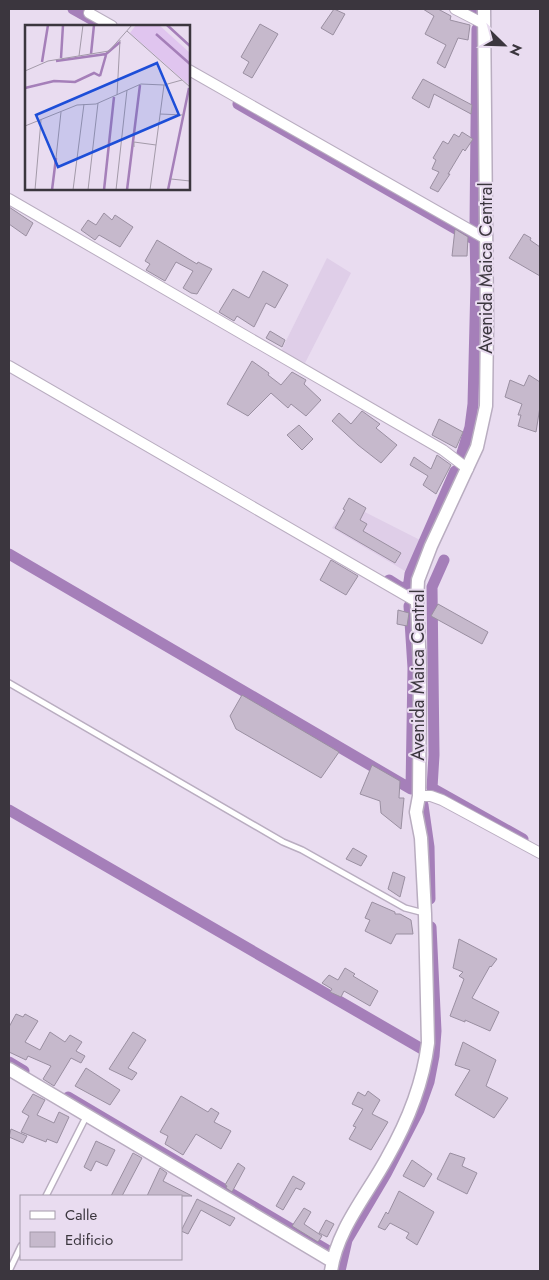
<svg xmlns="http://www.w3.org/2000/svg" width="549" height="1280" font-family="Jost,sans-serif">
	<rect width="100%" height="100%" fill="#e9dcf0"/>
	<path fill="#dfcee8" d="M327,258L351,273L305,363L281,351Z
		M349,504L424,542L410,574L332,528Z"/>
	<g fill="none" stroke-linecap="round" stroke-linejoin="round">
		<path stroke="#a57fb9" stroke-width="11" d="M73,9L98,23
			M468,9L476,13V9
			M238,104L475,240
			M475,225L477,29
			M462,453L470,427L473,404L476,283L475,239
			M9,554L411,789
			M444,560L432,587L434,755L432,788L523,839
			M389,580L400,587L408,588
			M408,589L410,574L455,471
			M409,606L413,668L411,789
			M423,805L429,847L430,899
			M9,810L422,1049
			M9,1062L24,1071
			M68,1097L327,1250
			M340,1271L347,1240L386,1174L419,1110L429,1082L434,1056L436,1031L431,927"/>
	</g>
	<path fill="#c6b9cc" stroke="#9a8fa1" d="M334,9L345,14L333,35L321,28Z
		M423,9H438L451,16L450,20L470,25L468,40L458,38L445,68L437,63L446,45L425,34L434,16Z
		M260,24L278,34L252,78L243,73L249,62L241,57Z
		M423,79L472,105L471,114L434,94L429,108L412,98Z
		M462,132L473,139L465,151L463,149L448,174H450L438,192L430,188L439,172L432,169L436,160L433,158L443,141L448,144L454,134L459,137Z
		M9,207L33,223L26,236L9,224Z
		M104,213L112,220L115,215L133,227L120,247L99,235L95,240L81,230L88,220L96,225Z
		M455,229L468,237L467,256H452Z
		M524,234L531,238L530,240L540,247V276L509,258Z
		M157,240L197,264L198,262L212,269L197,294L191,293L183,288L193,271L176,262L165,281L146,270L150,264L145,261Z
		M263,271L288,285L275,308L266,303L254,327L237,316L234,321L219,312L233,289L249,298Z
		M270,331L285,340L282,347L266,338Z
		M252,361L269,373L268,375L281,385L292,372L306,380L304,384L321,400L306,416L291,404L288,408L271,393L248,416L227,404Z
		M529,375L540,382V407L536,432L518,426L521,415H518L522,404L505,397L510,380L524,386Z
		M362,411L380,424L376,428L397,445L381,463L358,445L332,421L339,413L351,424Z
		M439,419L463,432L456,448L432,435Z
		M299,425L313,439L302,450L287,435Z
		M437,455L451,465L436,494L423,485L428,476L410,465L414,457L431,469Z
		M349,498L366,508L360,520L367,524L363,531L401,553L395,563L335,528L345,510L343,509Z
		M331,560L358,576L346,595L320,580Z
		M438,604L488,632L482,644L431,616Z
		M398,610L409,613L407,626L397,624Z
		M242,695L339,752L321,778L236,729L230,716Z
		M372,765L400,781L399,798H404L401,829L381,813L380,801L360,794Z
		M353,848L367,856L361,866L346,859Z
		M393,872L405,877L400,897L388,889Z
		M372,902L395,912V914H400L411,920L413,934H396L391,944L365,931L370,920L365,918Z
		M459,939L497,959L491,967L490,966L472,998L499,1012L490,1031L465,1020V1022L450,1016L464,979L459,976L463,972L453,968Z
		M345,968L355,974L353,976L378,991L370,1006L344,991L341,997L330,992L332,989L322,983L329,975L338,980Z
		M16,1014L23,1017L25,1014L38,1021L25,1042L40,1050L50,1032L65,1042L70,1035L82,1042L76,1051L85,1056L81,1063L71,1058L54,1086L43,1079L51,1066L28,1056L26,1060L9,1052V1027Z
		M133,1032L146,1040L128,1068L137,1073L132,1080L109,1069Z
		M463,1042L496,1060L486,1086L508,1098L494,1118L455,1095L470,1070L455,1065Z
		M86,1068L120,1090L110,1105L75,1086Z
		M368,1091L380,1100L372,1114L388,1122L371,1150L349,1139L356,1127L353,1126L363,1109L352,1104L358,1092L365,1096Z
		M33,1094L45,1100L37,1115L54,1123L59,1112L69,1117L57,1143L47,1139L46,1142L21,1132L29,1116L22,1112Z
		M181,1096L208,1112L211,1108L219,1113L214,1122L231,1131L221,1149L196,1134L183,1155L165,1144L168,1136L160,1132Z
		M11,1129L27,1136L23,1143L9,1137Z
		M96,1141L115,1150L107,1166L96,1161L91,1171L84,1167Z
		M133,1153L142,1158L122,1196H111Z
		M450,1153L465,1158L462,1166L477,1173L467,1194L437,1179Z
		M412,1160L432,1174L424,1187L403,1176Z
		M238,1163L245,1168L232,1192L226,1188L227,1186L225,1185Z
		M160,1168L167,1173L163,1181L192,1196H147Z
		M293,1176L305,1183L301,1190L296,1188L283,1210L276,1206Z
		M399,1191L434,1212L417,1245L406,1238L409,1233L390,1223L385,1230L378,1227L386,1212L388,1214Z
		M197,1199L235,1218L230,1226L201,1210L188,1234L181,1231Z
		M304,1208L311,1212L304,1224L322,1236L318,1242L292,1226Z
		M326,1220L334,1224L327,1237L319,1233Z"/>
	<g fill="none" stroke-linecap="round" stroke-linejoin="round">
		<g stroke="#b9adc0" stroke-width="8">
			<path id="service" d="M9,683L283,842L302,850L405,908L424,913
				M46,1196L87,1115
				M9,1271L21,1246"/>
		</g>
		<g stroke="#b9adc0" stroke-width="12">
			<path id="minor" d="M455,9L484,24
				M89,13L112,26
				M189,70L486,239
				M9,199L443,450L468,469
				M9,366L417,602
				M419,796H431L442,800L540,853"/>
		</g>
		<g stroke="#b9adc0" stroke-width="15">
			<path id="tertiary" d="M9,1069L332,1261
				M331,1271C337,1229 367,1195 387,1158C407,1123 423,1083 428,1043L425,914L421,838L416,812L419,796L420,669L417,602L418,580L431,546L477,447L486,406L487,325L484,9"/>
		</g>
		<use href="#service" stroke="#fff" stroke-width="5"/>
		<use href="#minor" stroke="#fff" stroke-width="10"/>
		<use href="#tertiary" stroke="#fff" stroke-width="12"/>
	</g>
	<g text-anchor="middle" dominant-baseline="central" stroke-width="4" stroke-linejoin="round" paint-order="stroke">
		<g font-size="18" fill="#3b363e" stroke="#e9dcf0">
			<text transform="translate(486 268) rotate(-90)">Avenida Maica Central</text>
			<text transform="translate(418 675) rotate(-90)">Avenida Maica Central</text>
		</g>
	</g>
	<g transform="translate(25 25)">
		<rect width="165" height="165" fill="#e9dcf0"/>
		<path d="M111,0H134L165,28V61L105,8Z" fill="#e0c5ef"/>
		<path fill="none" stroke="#a57fb9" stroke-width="2.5" d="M142,0L165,21M131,9L165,39M66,29L69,0M36,33L38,0M31,36L81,29L95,17M17,37L23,0M75,51L81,30M0,63L29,56L50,57L69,48L75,51M27,165L31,133M79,165L89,72M102,165L115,60M143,165L164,63"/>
		<path fill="none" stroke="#a39aa9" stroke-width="1" d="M102,6L165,62M54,31L58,0M0,46L23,36L84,26L107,0M92,70L95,15M135,89L158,90M0,101L52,80L71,79L116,59L139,60L157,55M109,122V117L131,120M31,133L36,87M146,154L165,156M10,165L16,95M48,165L59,79M63,165L73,78M91,165L102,65M125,165L139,60"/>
		<path fill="#1d4ed8" fill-opacity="0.15" stroke="#1d4ed8" stroke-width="2.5" d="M132,38L154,90L33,142L11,90Z"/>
		<rect width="165" height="165" fill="none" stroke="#3b363e" stroke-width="2.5"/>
	</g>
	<rect width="549" height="1280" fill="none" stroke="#3b363e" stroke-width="20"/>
	<rect x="20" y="1195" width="162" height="65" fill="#e9dcf0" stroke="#a39aa9"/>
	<rect x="30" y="1211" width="25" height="8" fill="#ffffff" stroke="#a39aa9"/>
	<text x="65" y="1220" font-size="15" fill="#3b363e">Calle</text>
	<rect x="30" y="1232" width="25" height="15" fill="#c6b9cc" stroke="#a39aa9"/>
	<text x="65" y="1245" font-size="15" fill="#3b363e">Edificio</text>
	<g transform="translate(504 45) rotate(113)" stroke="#e9dcf0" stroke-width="4" paint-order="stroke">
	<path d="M0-4L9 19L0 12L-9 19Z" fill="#3b363e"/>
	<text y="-8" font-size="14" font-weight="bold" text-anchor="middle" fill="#3b363e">N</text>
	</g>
</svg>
